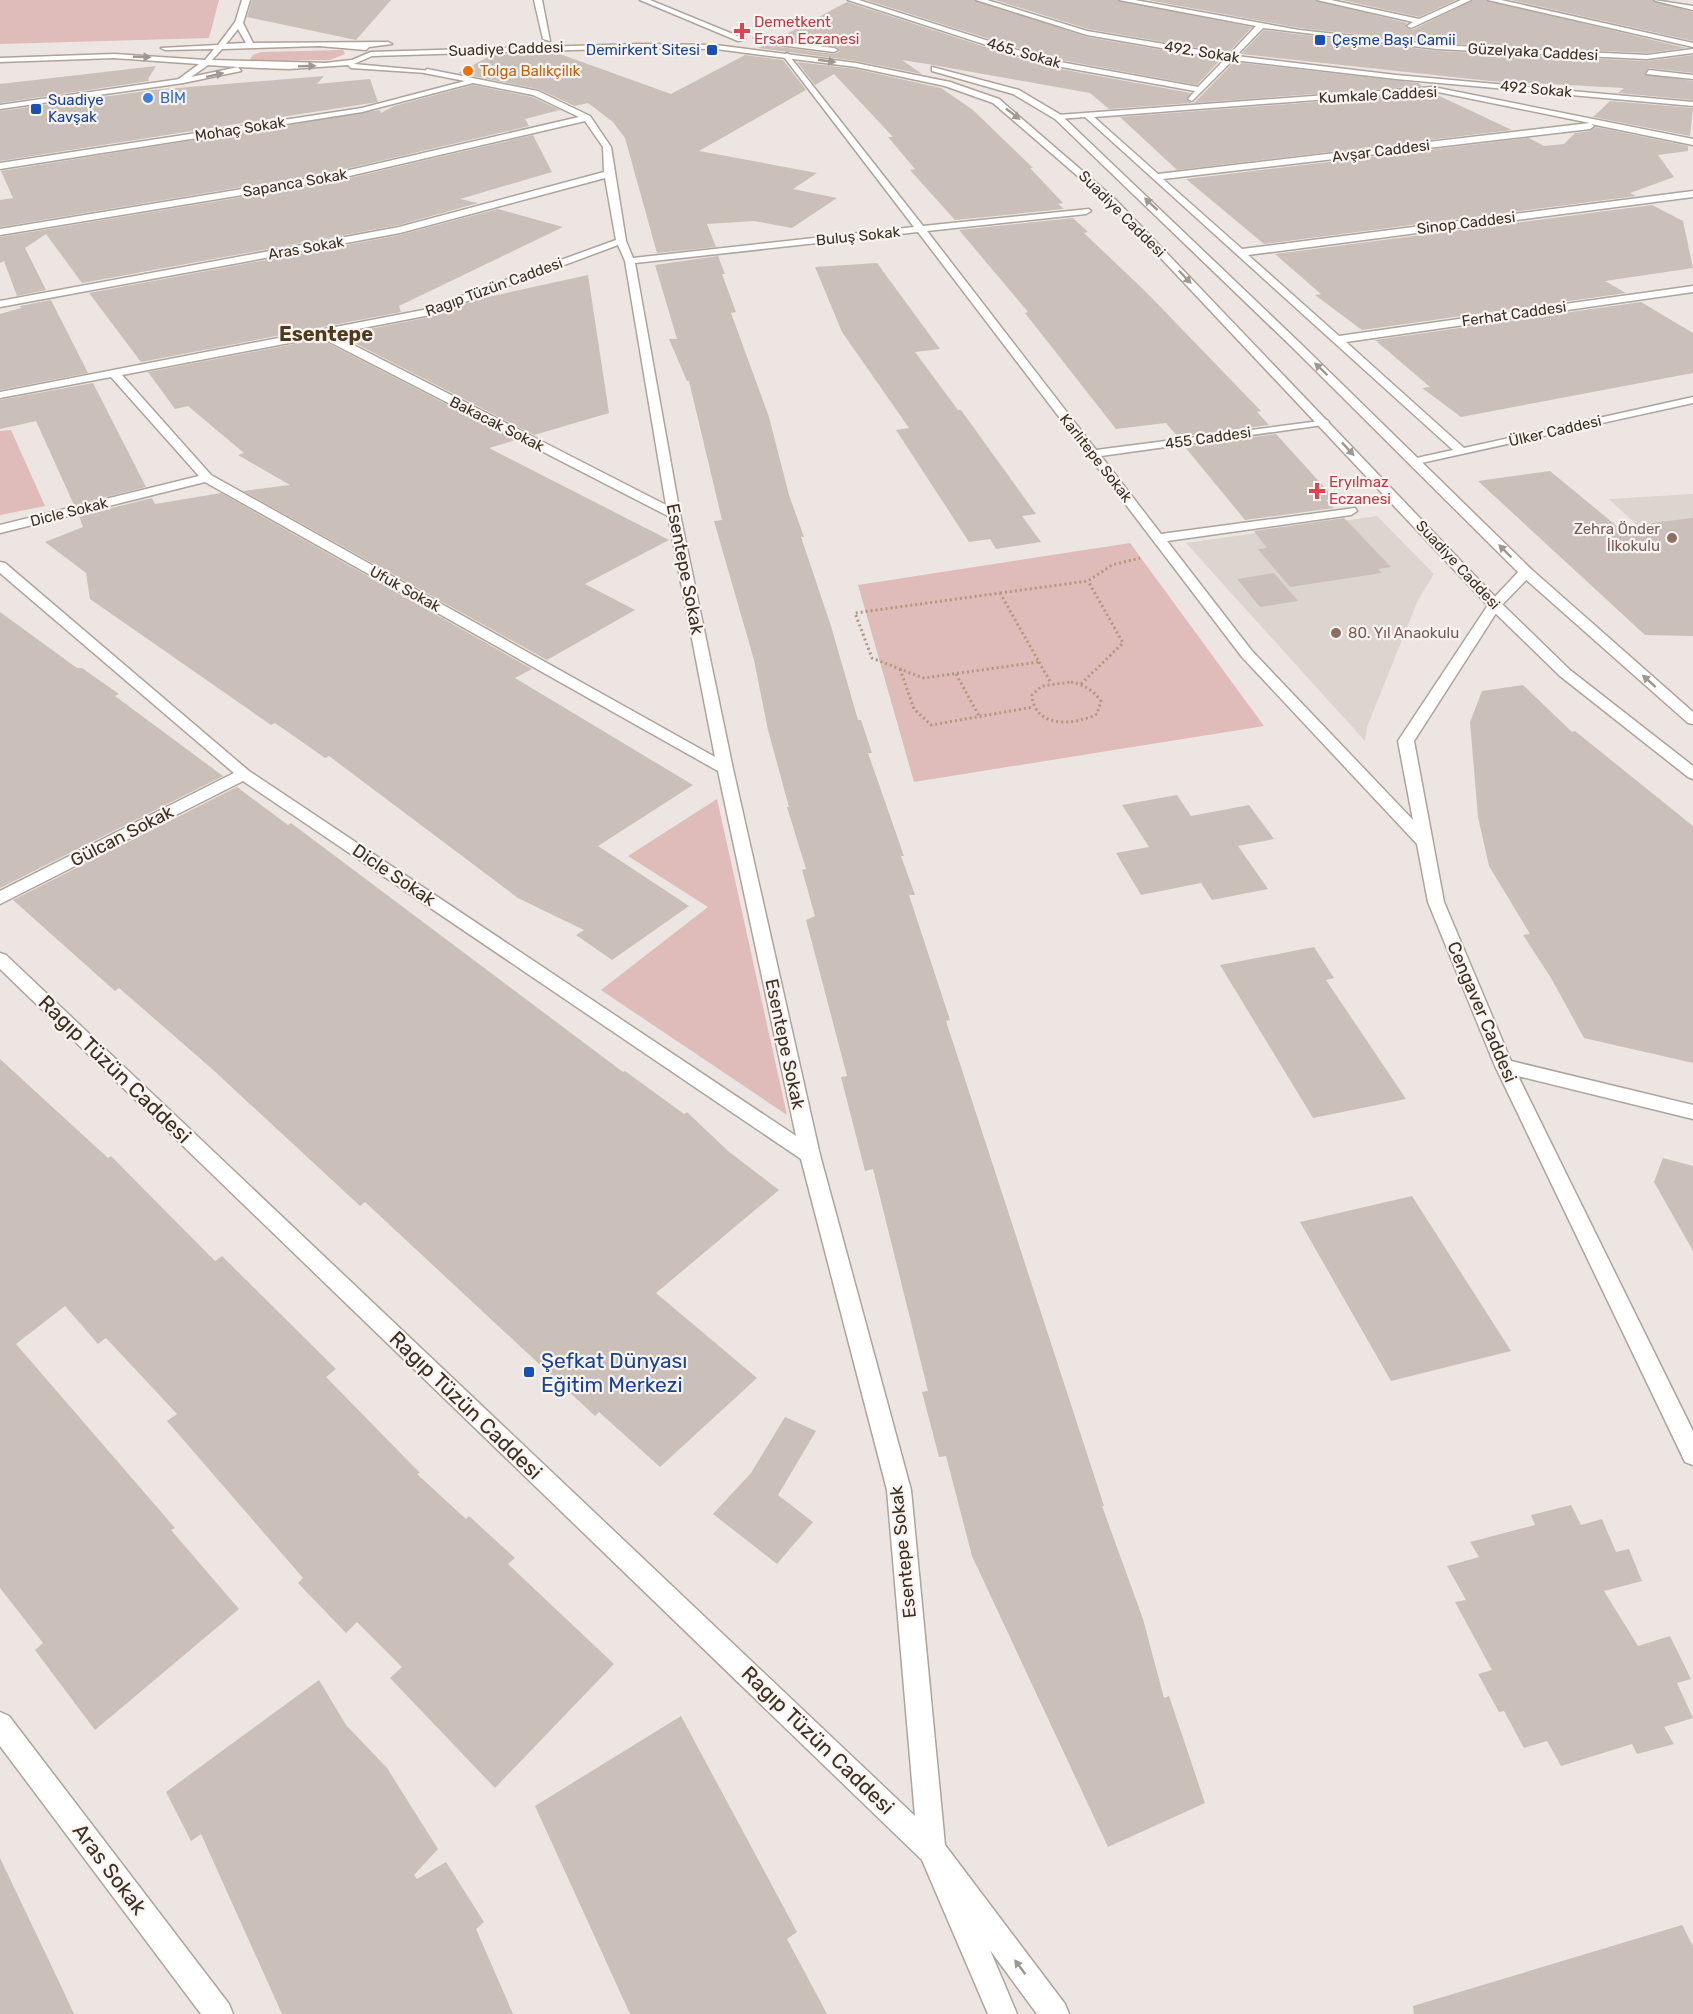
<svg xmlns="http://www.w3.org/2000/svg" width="1693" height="2014" font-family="Rubik,sans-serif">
	<rect width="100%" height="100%" fill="#ece5e1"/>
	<path fill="#dcd4cf" d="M1693,494V577L1609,499Z
		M1377,516L1434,574L1418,600L1367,727L1365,741L1186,543Z"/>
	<path fill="#dfbcb9" d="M0,0H219L209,38L0,44Z
		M343,50L345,54L330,60L249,61L253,55L261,52Z
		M11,430L45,506L0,515V431Z
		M1130,543L1264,726L914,782L858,585Z
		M717,799L787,1115L601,990L708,907L628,856Z"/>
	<path fill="#cac0b9" d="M252,0H391L356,40L247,17Z
		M866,0H974L1087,37L1220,60L1197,85L1050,58Z
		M995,0H1117L1252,27L1228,53L1088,29Z
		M1148,0H1315L1407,23L1405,27L1412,30L1473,0H1486L1686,48L1647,53L1437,43L1299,28Z
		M1342,0H1456L1419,17Z
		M1511,0H1652L1693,12V41Z
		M847,2L1044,66L1191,93L1186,99L1191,103L1109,109L1090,93L933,65L902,60L922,74L856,61L758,48L764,45L834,54L839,52L840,49L834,46L777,39Z
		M1264,30L1437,51L1647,61L1693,55V73L1649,68L1644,74L1693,81V100L1618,93L1624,88L1490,81L1241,54Z
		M557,53L671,94L745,55L783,60L806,90L699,151L817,173L793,189L837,198L792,228L754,221L707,224L716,247L657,253L625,138L613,122L588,103L575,106L538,89L458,73L492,55Z
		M797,62L856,69L941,88L973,110L1033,168H1030L1063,203L1058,204L1064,209L955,220L910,170L915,169L888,137H893L834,74L815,85Z
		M1234,62L1418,83L1422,86L1194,103Z
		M156,66L148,79L149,81L0,103V84Z
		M324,76L317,84L370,79L378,102L0,161V111L153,90Z
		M473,85L532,97L560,110L525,119L529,126L328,173L0,227V200L13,198L1,171L380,110L381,113L394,106Z
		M1433,93L1512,130L1177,170L1120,117Z
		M1610,101L1693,108L1690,136L1593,117Z
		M1596,127L1688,146V151L1658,155L1674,177L1630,193L1636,196L1264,244L1186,179L1529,138L1544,146L1564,144L1575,133L1590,131Z
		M533,135L552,172L460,199L478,203L399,225L82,283L46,234L25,248L46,290L17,296L4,261L0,263V237L328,183Z
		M1652,205L1683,221L1693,268L1605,281L1626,293L1362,330L1315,295L1321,294L1275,254Z
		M498,209L563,227L399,306L401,312L141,362L89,293L400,235Z
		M1073,218L1088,232L1084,233L1146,292L1261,411L1257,412L1269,425L1178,437L1166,423L1116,429L1025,313L1028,312L959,230Z
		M718,256L725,274H722L736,312L731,313L769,417L789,495L804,537H801L831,626L858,720H861L872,753H868L904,856H901L915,895H909L950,1020L946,1021L1062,1377L1104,1506H1102L1143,1619L1164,1698L1169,1696L1205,1803L1108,1847L972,1556L946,1456L939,1457L922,1392L928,1391L873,1169L865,1171L841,1077L847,1076L806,920L815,916L802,870L806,869L787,807H789L768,730L754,660L714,521L722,520L689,381H687L669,339H677L655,265Z
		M877,263L940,349L915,352L958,410H961L1036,514L1022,516L1041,542L996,549L990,539L969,542L896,430L909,428L842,332L815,267Z
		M588,275L609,413L534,435L339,335L430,317L479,299Z
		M51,300L88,373L0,390V314L21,308L20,306Z
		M1641,302L1693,333V373L1461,417L1422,388L1430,387L1375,340Z
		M320,339L516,440L489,448L669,540L585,584L635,610L547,660L243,491L290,485L238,455L244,453L188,406L175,409L148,372Z
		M93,383L146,487L74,505L36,421L0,429V400Z
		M1276,434L1335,499L1326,500L1334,508L1245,520L1185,447Z
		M1550,471L1618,527L1693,518V636L1645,635L1478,481Z
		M221,493L532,669L515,678L693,785L598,846L689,906L612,960L576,935L584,930L518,898L329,756L325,758L275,723L271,725L90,599L86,573L45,542L83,527L79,516L152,498L155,504Z
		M1344,518L1391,567L1378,569L1382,573L1290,587L1258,549L1267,548L1254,531Z
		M1274,573L1298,601L1260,607L1237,579Z
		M0,612L77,668H82L119,694L115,696L223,776L0,888Z
		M1523,685L1572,732L1575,731L1693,826V1063L1584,1038L1551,978L1523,935L1530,934L1489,866L1478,817L1470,722L1482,691Z
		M237,787L288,825L291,823L623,1072L625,1071L684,1114L687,1112L728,1151L779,1190L656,1293L757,1378L660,1467L599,1412L595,1416L365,1202L360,1206L211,1068L119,988L115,991L13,900Z
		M1177,795L1191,816L1249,805L1274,839L1238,846L1268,889L1212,900L1201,883L1141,895L1116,853L1149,847L1122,805Z
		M1314,947L1334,978L1326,980L1406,1099L1313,1118L1220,965Z
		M0,1059L108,1158L111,1156L215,1261L222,1256L336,1369L326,1377L420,1473L417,1474L466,1519L469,1516L515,1558L508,1564L614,1664L495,1788L390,1678L402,1667L357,1622L346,1633L298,1583L303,1578L167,1421L177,1414L106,1338L98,1344L65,1306L16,1344L175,1528L171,1530L239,1609L95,1730L35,1650L43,1643L0,1588Z
		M1663,1158L1693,1166V1251L1654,1182Z
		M1412,1196L1511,1351L1391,1381L1300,1222Z
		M785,1417L816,1431L778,1495L813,1522L777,1564L713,1514L751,1473Z
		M1571,1505L1581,1525L1602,1519L1616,1552L1629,1549L1642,1581L1604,1591L1638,1646L1670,1636L1691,1679L1677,1683L1693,1718L1664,1727L1674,1744L1637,1754L1632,1744L1561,1766L1547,1741L1524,1748L1504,1711L1499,1712L1478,1674L1492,1670L1455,1602L1466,1600L1447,1566L1479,1557L1470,1542L1535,1525L1531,1515Z
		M319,1680L346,1725L387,1768L438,1849L414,1875L417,1879L446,1862L484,1922L476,1929L513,2014H282L201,1834L191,1841L166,1792Z
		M681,1716L797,1932L787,1939L827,2014H630L535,1806Z
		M0,1858L62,1988L74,2014H0Z
		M1682,1925L1693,1946V2014H1414L1413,2006Z"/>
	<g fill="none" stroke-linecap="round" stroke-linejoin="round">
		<g stroke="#ada49c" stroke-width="3">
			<path id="minor" d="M242,0H250L243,23L239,25L235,23Z
				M534,0H542L550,41L543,39Z
				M640,0H650L745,39L738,41Z
				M848,0H859L1049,60L1198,87L1225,59L1087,35L976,0H987L1087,31L1229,55L1256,26L1119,0H1135L1299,30L1437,45L1647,55L1693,49V53L1647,59L1437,49L1263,28L1236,56L1396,75L1693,102V106L1396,79L1233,60L1192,101L1188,99L1195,91L1045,64Z
				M1317,0H1331L1419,19L1461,0H1471L1411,28L1407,26L1413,22Z
				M1654,0L1693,6V10L1656,1Z
				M787,53L923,226L1089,209L1091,211L1086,214L927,231L1096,450L1327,420L1329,422L1323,425L1101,456L1161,534L1355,508L1357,511L1351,515L1167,541L1252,651L1413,820L1398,741L1490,602L1521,569H1531V575L1500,607L1414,741L1444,902L1511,1061L1693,1105V1119L1518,1076L1693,1431V1465L1685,1462L1495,1066L1428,902L1417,844L1242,657L918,232L635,263L680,514L733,769L820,1155L911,1490L945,1845L1065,2004L1069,2014H1037L990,1950L1017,2014H988L922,1860L0,969V953L6,955L915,1816L887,1490L801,1159L243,781L0,904V891L234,773L0,573V562L5,563L249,771L796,1136L718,771L205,482L0,533V525L199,476L111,377L0,398V392L423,310L616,240L605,178L400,233L0,307V301L399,227L604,172L603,147L585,121L328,181L0,235V229L328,175L579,117L533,95L473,83L362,112L0,169V163L362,108L465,81L424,73L427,69L538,91L590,116L611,147L626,241L633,258L914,227L784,57ZM618,245L625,261L666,505L332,334L430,315ZM320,337L668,516L715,757L211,475L122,375Z
				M1649,70L1693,75V79L1646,74Z
				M1433,87L1693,139V145L1591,124L1594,126L1590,129L1163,179L1242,249L1693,191V197L1248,255L1339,336L1693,286V292L1346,342L1464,448L1693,397V403L1412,465V459L1453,450L1085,117L1058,119L1054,117L1058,115ZM1433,91L1590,123L1158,174L1094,117Z
				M0,1712L9,1716L229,2004L233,2014H201L0,1746Z"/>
		</g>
		<g stroke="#ada49c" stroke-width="3">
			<path id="tertiary" d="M1488,0H1501L1693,43V47Z
				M180,79L183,83L0,109V105Z"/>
		</g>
		<g stroke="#b0a297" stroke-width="3">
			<path id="secondary" d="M236,21H242L253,43L388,42L392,44L369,47L366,50L319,46L222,49L212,60L325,63L352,60L371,52L638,44L716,45L856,63L950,82L999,99L1116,200L1500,602L1570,670L1693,766V779L1688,777L1560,676L1490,608L1110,204L993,103L945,86L856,67L716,49L638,48L372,56L354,64L431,71L427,73L351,68L348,65L289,69L238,67L241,71L183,83L176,81L199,64L114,58L0,62V58L114,54L205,60L214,49L165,50L161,48L218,45ZM238,29L246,43L226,44ZM208,65L238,67L191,77Z
				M754,38L834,48L838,50L834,52L757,42Z
				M932,67L1019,90L1061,115L1301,344L1531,569L1693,712V724L1688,723L1521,575L1293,348L1055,119L1013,94L932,71Z"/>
		</g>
		<path stroke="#b19880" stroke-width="3" stroke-dasharray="2 3" stroke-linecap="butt" d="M1000,593L1039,662L923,678L872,658L855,613Z
			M1000,593L1088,581L1112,565L1140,558
			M1039,662L1051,683
			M900,669L914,709L931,725L1033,707
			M956,674L979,716
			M1071,682C1084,685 1093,690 1101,701L1097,714C1074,726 1034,728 1032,695L1042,686Z
			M1081,684L1123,643L1088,581"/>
		<use href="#minor" fill="#fff" fill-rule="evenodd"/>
		<use href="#tertiary" fill="#fff" fill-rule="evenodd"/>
		<use href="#secondary" fill="#fff" fill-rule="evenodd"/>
	</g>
	<defs><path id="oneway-solid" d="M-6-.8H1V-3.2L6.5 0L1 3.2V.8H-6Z" transform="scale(1.5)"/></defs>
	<g fill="#9e9890">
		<use href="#oneway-solid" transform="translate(142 57) rotate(2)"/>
		<use href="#oneway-solid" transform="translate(827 61) rotate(8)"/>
		<use href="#oneway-solid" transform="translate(307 66) rotate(-2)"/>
		<use href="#oneway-solid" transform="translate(215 75) rotate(-13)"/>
		<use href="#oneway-solid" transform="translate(1013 114) rotate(38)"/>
		<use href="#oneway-solid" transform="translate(1151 204) rotate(-137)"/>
		<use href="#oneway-solid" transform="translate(1185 277) rotate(46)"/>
		<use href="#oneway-solid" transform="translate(1321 369) rotate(-136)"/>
		<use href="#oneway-solid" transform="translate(1348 449) rotate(47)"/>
		<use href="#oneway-solid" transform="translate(1505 551) rotate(-135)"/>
		<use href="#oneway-solid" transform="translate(1649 681) rotate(-138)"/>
		<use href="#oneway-solid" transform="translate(1020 1967) rotate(-127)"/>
	</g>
	<g fill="#e0444e" stroke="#f9f4f2" stroke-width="2">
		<path d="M739 22h6v6h6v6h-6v6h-6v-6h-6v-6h6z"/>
		<path d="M1314 482h6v6h6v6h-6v6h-6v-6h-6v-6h6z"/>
	</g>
	<g fill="#1a4fb4" stroke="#f9f4f2" stroke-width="2">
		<rect x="1314" y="34" width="12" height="12" rx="3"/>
		<rect x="706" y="44" width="12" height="12" rx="3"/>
		<rect x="30" y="103" width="12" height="12" rx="3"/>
		<rect x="523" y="1366" width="12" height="12" rx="3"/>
	</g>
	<circle fill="#e8710a" stroke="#f9f4f2" stroke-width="2" cx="468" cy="71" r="6"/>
	<circle fill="#3f7fe0" stroke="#f9f4f2" stroke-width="2" cx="148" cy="98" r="6"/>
	<g fill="#8d6e63" stroke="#f9f4f2" stroke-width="2">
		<circle cx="1672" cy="538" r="6"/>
		<circle cx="1336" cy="633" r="6"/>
	</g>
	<g text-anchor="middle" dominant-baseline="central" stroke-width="4.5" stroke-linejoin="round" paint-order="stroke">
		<g font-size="15" fill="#be3a42" stroke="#f9f4f2" text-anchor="start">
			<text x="754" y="22">Demetkent<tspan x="754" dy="17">Ersan Eczanesi</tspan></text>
			<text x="1329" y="482">Eryılmaz<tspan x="1329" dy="17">Eczanesi</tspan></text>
		</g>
		<g font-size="15" fill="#164399" stroke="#f9f4f2" text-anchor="start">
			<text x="1332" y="40">Çeşme Başı Camii</text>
			<text x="700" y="50" text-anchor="end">Demirkent Sitesi</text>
			<text x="48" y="100">Suadiye<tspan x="48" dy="17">Kavşak</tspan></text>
		</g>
		<g font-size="15" fill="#3e3021" stroke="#f9f4f2">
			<text transform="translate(506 49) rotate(-2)">Suadiye Caddesi</text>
			<text transform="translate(1202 52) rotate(9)">492. Sokak</text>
			<text transform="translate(1533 52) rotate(3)">Güzelyaka Caddesi</text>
			<text transform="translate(1024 53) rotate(16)">465. Sokak</text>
			<text transform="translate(1536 89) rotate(5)">492 Sokak</text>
			<text transform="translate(1378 95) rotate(-3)">Kumkale Caddesi</text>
			<text transform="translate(240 129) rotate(-9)">Mohaç Sokak</text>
			<text transform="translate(1381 151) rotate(-7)">Avşar Caddesi</text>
			<text transform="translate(295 183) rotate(-10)">Sapanca Sokak</text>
			<text transform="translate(1122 214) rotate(45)">Suadiye Caddesi</text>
			<text transform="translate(1466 223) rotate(-7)">Sinop Caddesi</text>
			<text transform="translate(858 236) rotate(-6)">Buluş Sokak</text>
			<text transform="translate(306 248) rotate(-10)">Aras Sokak</text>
			<text transform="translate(494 287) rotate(-20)">Ragıp Tüzün Caddesi</text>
			<text transform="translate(1514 314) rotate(-8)">Ferhat Caddesi</text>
			<text transform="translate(497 424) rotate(27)">Bakacak Sokak</text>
			<text transform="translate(1555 431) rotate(-13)">Ülker Caddesi</text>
			<text transform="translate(1208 438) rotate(-8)">455 Caddesi</text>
			<text transform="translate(1096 458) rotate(52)">Karlıtepe Sokak</text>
			<text transform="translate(69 512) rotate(-14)">Dicle Sokak</text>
			<text transform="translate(1458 565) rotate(47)">Suadiye Caddesi</text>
			<text transform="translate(405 589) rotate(29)">Ufuk Sokak</text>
		</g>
		<g font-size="15" fill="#c56008" stroke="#f9f4f2" text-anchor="start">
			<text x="480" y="71">Tolga Balıkçilık</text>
		</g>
		<g font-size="15" fill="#366cbe" stroke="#f9f4f2" text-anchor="start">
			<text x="160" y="98">BİM</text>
		</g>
		<g font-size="15" fill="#785e54" stroke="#f9f4f2" text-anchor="end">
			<text x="1660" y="529">Zehra Önder<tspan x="1660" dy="17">İlkokulu</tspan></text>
			<text x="1348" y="633" text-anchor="start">80. Yıl Anaokulu</text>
		</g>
		<g font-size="18" fill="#3e3021" stroke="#f9f4f2">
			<text transform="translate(685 569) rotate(79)">Esentepe Sokak</text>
			<text transform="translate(122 836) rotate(-27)">Gülcan Sokak</text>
			<text transform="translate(394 875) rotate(34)">Dicle Sokak</text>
			<text transform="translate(1482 1012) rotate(67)">Cengaver Caddesi</text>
			<text transform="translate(785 1044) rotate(78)">Esentepe Sokak</text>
			<text transform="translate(903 1552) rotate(-96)">Esentepe Sokak</text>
		</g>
		<g font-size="20" font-weight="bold" fill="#51391b" stroke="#f9f4f2">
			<text x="326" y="334">Esentepe</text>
		</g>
		<g font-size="21" fill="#3e3021" stroke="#f9f4f2">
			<text transform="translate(115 1069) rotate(44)">Ragıp Tüzün Caddesi</text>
			<text transform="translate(466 1405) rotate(44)">Ragıp Tüzün Caddesi</text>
			<text transform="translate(818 1740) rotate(44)">Ragıp Tüzün Caddesi</text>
			<text transform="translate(110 1869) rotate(53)">Aras Sokak</text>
		</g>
		<g font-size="21" fill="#164399" stroke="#f9f4f2" text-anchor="start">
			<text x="541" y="1360">Şefkat Dünyası<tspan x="541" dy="24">Eğitim Merkezi</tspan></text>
		</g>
	</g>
</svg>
